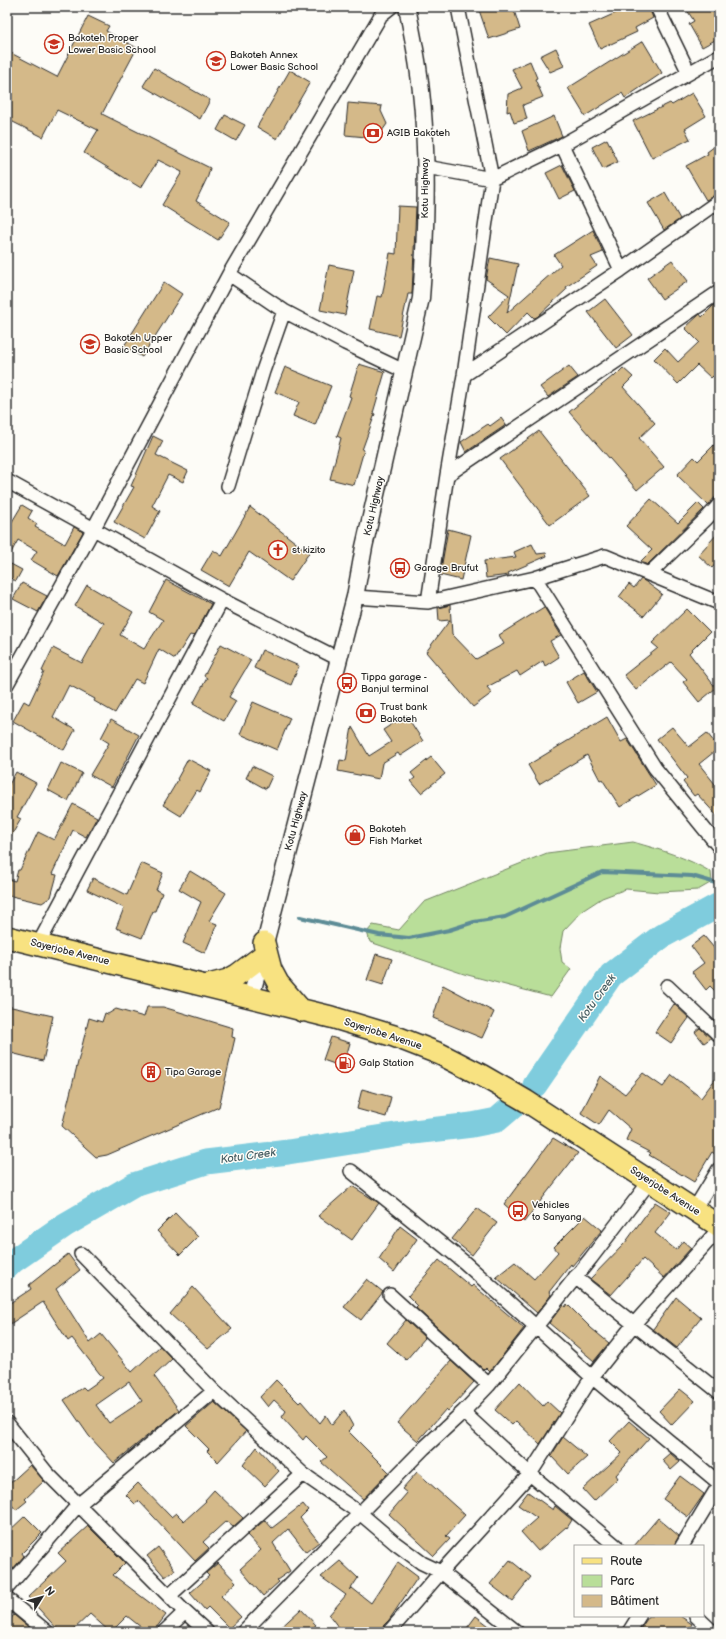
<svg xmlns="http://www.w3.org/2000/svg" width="726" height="1639" font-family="'Balsamiq Sans',sans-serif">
	<rect width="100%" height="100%" fill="#fdfcf7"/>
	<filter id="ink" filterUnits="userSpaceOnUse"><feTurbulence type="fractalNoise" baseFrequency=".025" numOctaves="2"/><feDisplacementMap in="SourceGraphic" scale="8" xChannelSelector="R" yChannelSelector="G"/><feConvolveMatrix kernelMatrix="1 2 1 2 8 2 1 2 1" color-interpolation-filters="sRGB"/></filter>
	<g filter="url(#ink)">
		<path fill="#b9de99" stroke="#728462" d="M633,842C661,850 686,857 711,872L712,882L698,890L659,892L626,889L602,898L582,911L563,931L560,948L562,962L571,969L551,997L464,974L370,942L367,932L373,925L399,930L424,902L547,853Z"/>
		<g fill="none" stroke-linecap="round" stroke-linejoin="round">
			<path stroke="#5d8c96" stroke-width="4" d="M300,917L379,935L409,938L449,930L474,922L505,917L602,872L692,876L719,884"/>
			<path stroke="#7fccdd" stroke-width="25" d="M535,1085L611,975L662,936L719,905
				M7,1267L13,1261L65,1225L134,1185L206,1162L288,1152L414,1132L472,1125L497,1120L511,1108"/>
		</g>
		<path fill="#d4b989" stroke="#2b2b2b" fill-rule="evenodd" d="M487,7H513L520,29L489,39L479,10Z
			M615,7H649L653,18L635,28L637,32L600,49L589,25L618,12Z
			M685,7H719V38L702,47L689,24L694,21Z
			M88,16L109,26L106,31L137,48L102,114L210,168L208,176L196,201L230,222L218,240L162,205L182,172L158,160L141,188L84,153L98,130L57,110L43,137L7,119V51L57,77Z
			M643,41L662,73L625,98L622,93L585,116L568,88Z
			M556,48L564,66L550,72L540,56Z
			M530,61L537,78L535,79L543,97L523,105L527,119L514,123L510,111L507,112L508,94L522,88L512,69Z
			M154,68L210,100L200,119L143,86Z
			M290,70L310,82L277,139L257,127Z
			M692,93L706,116L685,129L690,139L652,158L633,121L670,103L672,105Z
			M348,103L382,106L381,111L387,124L377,138L345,135Z
			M225,115L245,125L236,141L217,130Z
			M554,116L562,136L529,151L522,131Z
			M607,139L618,162L603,169L592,147Z
			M719,143V193L706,200L686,166L708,154L707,152Z
			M562,165L575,191L559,199L546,173Z
			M665,193L680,219L664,230L648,203Z
			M398,206L416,207L412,294H408L399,336L370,329L377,296L382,297L390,253L396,254Z
			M593,230L603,252L591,257L597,266L566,287L567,289L537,317L534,318L528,312L506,335L488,317L509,295L486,279L490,258L518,264L507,313L561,265L554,255Z
			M672,260L688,281L662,299L647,278Z
			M329,265L354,270L345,315L320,310Z
			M164,282L182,294L142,357L124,346Z
			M605,299L633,335L616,348L588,312Z
			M714,305L719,311V382L713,376L711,378L697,365L678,384L654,359L665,348L678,362L699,342L685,328L700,314L702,317Z
			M359,364L385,372L373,413L375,414L362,450H364L354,485L330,479L341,438L337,436L351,397L349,396Z
			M569,366L578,377L548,397L540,387Z
			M285,367L331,386L315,425L293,416L299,402L275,392Z
			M623,368L633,377L623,387L655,423L639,438L664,467L637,490L569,412L613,376L614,377Z
			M501,418L506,425L466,452L461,442L488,424L490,426Z
			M539,431L590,496L550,525L500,459Z
			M153,436L163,441L156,455L188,471L183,482L168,475L152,506L160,511L145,539L114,522L134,487L131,486Z
			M719,440V493L708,505L677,475L694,457L698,461Z
			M651,499L678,523L698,503L704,509L647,565L641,561L652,550L626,526Z
			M22,505L32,511L28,518L37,524L35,527L65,544L74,527L83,532L58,576L31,560L37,551L18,540L7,560V530Z
			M250,507L309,553L290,581L249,552L229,586L201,570L213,550L222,556Z
			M448,529L471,535L461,580L440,575Z
			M719,532V560L712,568L698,555Z
			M532,544L537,554L546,553L547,556L508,573L509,575L486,578L484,561L516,557L514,552Z
			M7,562L22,570L16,581L7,576Z
			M641,579L646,582L662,594L644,616L619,597L629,584L634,588Z
			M166,580L211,604L194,636L190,635L175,659L159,649L143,683L135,679L115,713L94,701L95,699L69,685L53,717L75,730L64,750L13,721L24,701L29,704L44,672L42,671L53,648L82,663L104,623L75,606L87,585L133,612L120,635L144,649L163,620L149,612Z
			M22,583L47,596L38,612L13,599Z
			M450,605L452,634L476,659L504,644L499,635L544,607L561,635L550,641L559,657L545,666L543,661L520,676L517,671L487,687L492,693L473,707L426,652L450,620L439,621L438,608Z
			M687,609L710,632L689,653L716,688L699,702L683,682L687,679L671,662L636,690L624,675L658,648L652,643Z
			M221,644L251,660L229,697L236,701L224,721L193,704L207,678L204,676Z
			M262,650L299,666L291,685L254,668Z
			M584,671L597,692L578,703L566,682Z
			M253,702L290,718L277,750L240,734Z
			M406,715L423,741L400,756L398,753L382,763L379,779L338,771L340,760L346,761L352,727L369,756L391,742L383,730Z
			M607,717L621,742L627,739L656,785L620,807L602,779L600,780L587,755L539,784L528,765Z
			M111,719L139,735L112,787L90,775L109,743L101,738Z
			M672,727L689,747L707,733L719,748L699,764L719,789V818L697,794L694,796L683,782L687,778L657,739Z
			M431,757L445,774L421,793L411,781L415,778L411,773Z
			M188,759L211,771L200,792L197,790L181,816L163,805L178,780L177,779Z
			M61,763L82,773L68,801L48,790Z
			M252,766L272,776L266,789L246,778Z
			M16,772L36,783L17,817L21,819L7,843V788Z
			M73,804L97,817L86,837L73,830L52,874L57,875L51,897L42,903L7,895V879L15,881L18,870H20L38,832L54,840Z
			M141,863L163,873L156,890L162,893L155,911H153L142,938L116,928L124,908L87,890L93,878L127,895Z
			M190,871L226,893L209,921L217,924L205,953L183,943L201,902L179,889Z
			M704,936L719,954V995L710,986L706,990L692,972L704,963L691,946Z
			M376,954L392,959L383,985L367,980Z
			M443,985L494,1012L482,1038L433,1018Z
			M674,1004L689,1018L671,1043L655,1032Z
			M7,1006L53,1016L43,1061L7,1052Z
			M147,1007H163L233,1028L232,1037L235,1038L219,1107L107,1155L96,1157L62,1126L89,1018L102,1022L105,1013L108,1014L116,1009L144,1017Z
			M700,1028L711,1038L704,1043L695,1032Z
			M331,1037L350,1043L343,1067L323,1060Z
			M643,1073L663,1087L672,1075L701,1098L719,1074V1148L715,1154L712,1152L694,1182L649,1155L651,1153L626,1140L631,1129L609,1110L599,1125L581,1113L600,1076L625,1094Z
			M362,1089L391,1097L386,1117L357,1109Z
			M553,1138L578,1153L524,1222L504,1204Z
			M352,1186L379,1203L352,1240L318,1216Z
			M655,1202L671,1212L655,1233L676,1250L683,1241L691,1248L664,1278L643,1259L611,1295L590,1279L625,1243Z
			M477,1208L497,1223L472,1255L452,1239Z
			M175,1213L198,1237L180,1255L157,1231Z
			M585,1216L602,1230L572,1266L571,1264L549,1292L551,1295L537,1313L496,1277L515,1262L534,1279L558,1252L554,1247Z
			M400,1226L417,1239L394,1272L379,1259Z
			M68,1254L80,1270L56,1289L90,1343L101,1334L132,1372L160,1346L172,1359L154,1376L179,1410L114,1463L89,1436L64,1400L83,1387L86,1390L103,1378L72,1338L68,1341L43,1302L7,1326V1305L31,1289L29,1285ZM129,1382L142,1401L109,1423L96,1405Z
			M439,1260L471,1287L473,1285L524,1328L490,1372L486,1368L484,1370L416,1308L418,1306L408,1296Z
			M367,1279L383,1292L361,1320L344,1307Z
			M193,1287L232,1329L208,1349L170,1314Z
			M676,1297L701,1318L677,1348L653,1329Z
			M567,1304L591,1328L609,1343L594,1361L549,1323L563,1305L565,1307Z
			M406,1320L425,1338L406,1360L387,1343Z
			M451,1361L474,1382L448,1411L446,1409L418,1441L397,1423Z
			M276,1380L299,1403L301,1401L320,1423L326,1415L332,1425L344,1410L353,1426L348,1431L389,1472L363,1499L321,1462L327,1457L306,1436L303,1440L282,1417L286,1411L274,1400L268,1407L260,1397Z
			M520,1382L543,1406L547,1401L560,1413L540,1444L516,1421L512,1425L495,1410Z
			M680,1389L695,1401L672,1425L659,1411Z
			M214,1402L246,1431L218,1462L207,1451L209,1449L186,1426Z
			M629,1421L649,1438L616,1475L618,1478L594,1501L583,1489L622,1453L610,1441Z
			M563,1437L587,1457L568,1474L551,1456Z
			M257,1447L279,1471L265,1486L243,1465Z
			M670,1453L680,1462L671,1470L662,1460Z
			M30,1465L44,1481L25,1499L27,1501L16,1510L7,1499V1486Z
			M417,1472L465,1515L446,1536L450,1539L434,1556L389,1514L407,1493L402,1489Z
			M680,1476L704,1494L688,1517L663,1499Z
			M138,1483L171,1517L176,1513L184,1521L206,1501L205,1500L214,1490L243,1518L233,1527L226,1521L203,1542L209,1548L195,1561L139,1501L135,1504L126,1495Z
			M528,1492L553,1510L555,1506L572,1520L567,1528L566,1527L538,1551L521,1532L537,1518L518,1505Z
			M303,1504L308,1510L300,1518L319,1542L306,1552L288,1529L273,1543L290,1571L277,1580L279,1582L263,1596L240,1569L261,1550L247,1535L265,1520L272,1528Z
			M25,1516L42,1533L22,1553L24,1556L7,1576V1533Z
			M658,1518L679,1536L674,1546H634Z
			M88,1526L125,1563L113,1575L166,1615L153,1632H147L127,1616L111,1632H110L90,1614L71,1632H60L28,1597L66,1561L58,1553Z
			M158,1547L175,1570L165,1577L147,1556Z
			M510,1560L531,1577L512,1601L490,1584Z
			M340,1561L358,1578L350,1590L352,1588L371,1603L398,1562L418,1577L389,1620L377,1632H342L329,1615L346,1595L321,1577Z
			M218,1563L236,1582L221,1596L241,1617L229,1628L208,1607L205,1610L190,1593L209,1576L206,1573Z
			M301,1609L316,1625L308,1632H276Z
			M14,1615L34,1632H10L7,1629V1623Z
			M476,1616L497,1632H464Z
			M649,1616H680L692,1624L687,1632H638Z"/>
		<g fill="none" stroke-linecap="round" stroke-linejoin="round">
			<g stroke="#2b2b2b" stroke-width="16">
				<path id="minor" d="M657,7L689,73
					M562,145L621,270
					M426,167L492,179L562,145L719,56
					M229,274L284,311L345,343L404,371
					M464,375L621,270L719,201
					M447,475L464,375L492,179L458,7
					M7,481L222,600L339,659
					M228,486L263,371L284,311
					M649,574L706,519L719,505
					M535,578L655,768L719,847
					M355,597L428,602L447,475L719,292
					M428,602L535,578L605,556L719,603
					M7,684L94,528L229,274L381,15L391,7
					M38,945L222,600
					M667,986L719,1035
					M351,1171L464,1262L592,1377L719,1483
					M694,1210L719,1169
					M81,1254L214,1391L303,1474L361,1514L395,1543L422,1563L441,1572L517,1632
					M575,1277L719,1392
					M390,1295L489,1385
					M463,1412L530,1474L616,1546
					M7,1423L47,1473L185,1612L207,1632
					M682,1546L719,1485
					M7,1588L78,1505L214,1391
					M169,1596L303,1474
					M7,1599L47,1632
					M696,1616L713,1632
					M164,1632L185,1612
					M243,1632L424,1448L463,1412L489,1385L591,1258L650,1181
					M389,1632L441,1572L530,1474L592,1377L634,1324L719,1229
					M629,1632L639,1616"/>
			</g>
			<g stroke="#2b2b2b" stroke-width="19">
				<path id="tertiary" d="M251,997L355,597L364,547L421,298C427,222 429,143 418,67C415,47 411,27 407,7"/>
			</g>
			<g stroke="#2b2b2b" stroke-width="24">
				<path id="primary" d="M7,937L331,1017L394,1036L440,1054L481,1075L526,1101L719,1226
					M264,943L271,970L278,983L302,1011
					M205,986L228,980L237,975L261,957"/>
			</g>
			<use href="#minor" stroke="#fdfcf7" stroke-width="13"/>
			<use href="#tertiary" stroke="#fdfcf7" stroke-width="16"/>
			<use href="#primary" stroke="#f8e281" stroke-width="21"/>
		</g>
	</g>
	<defs>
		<g id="school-ring" transform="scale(1)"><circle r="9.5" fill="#fdfcf7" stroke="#c8321e" stroke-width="1.5"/><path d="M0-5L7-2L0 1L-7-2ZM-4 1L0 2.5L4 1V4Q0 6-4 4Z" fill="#c8321e"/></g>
		<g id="bank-ring" transform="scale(1)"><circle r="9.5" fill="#fdfcf7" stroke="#c8321e" stroke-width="1.5"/><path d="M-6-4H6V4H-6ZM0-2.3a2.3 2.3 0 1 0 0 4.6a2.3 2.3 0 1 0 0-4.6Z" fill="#c8321e"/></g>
		<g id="church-ring" transform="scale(1)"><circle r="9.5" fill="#fdfcf7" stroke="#c8321e" stroke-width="1.5"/><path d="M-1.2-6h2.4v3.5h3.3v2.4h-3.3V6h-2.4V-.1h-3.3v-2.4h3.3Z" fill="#c8321e"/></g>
		<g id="bus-ring" transform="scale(1)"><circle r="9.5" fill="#fdfcf7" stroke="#c8321e" stroke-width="1.5"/><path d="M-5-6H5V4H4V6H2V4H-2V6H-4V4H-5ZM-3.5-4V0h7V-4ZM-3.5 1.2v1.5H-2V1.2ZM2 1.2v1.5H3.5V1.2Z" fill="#c8321e"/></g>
		<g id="shop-ring" transform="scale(1)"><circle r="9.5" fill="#fdfcf7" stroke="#c8321e" stroke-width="1.5"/><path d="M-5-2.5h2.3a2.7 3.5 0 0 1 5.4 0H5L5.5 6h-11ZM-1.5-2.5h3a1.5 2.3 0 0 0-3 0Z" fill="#c8321e"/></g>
		<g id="fuel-ring" transform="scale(1)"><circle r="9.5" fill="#fdfcf7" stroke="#c8321e" stroke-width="1.5"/><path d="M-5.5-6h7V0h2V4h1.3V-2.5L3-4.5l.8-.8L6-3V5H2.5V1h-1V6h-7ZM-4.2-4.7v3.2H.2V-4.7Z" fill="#c8321e"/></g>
		<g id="building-ring" transform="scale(1)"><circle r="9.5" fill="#fdfcf7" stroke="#c8321e" stroke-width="1.5"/><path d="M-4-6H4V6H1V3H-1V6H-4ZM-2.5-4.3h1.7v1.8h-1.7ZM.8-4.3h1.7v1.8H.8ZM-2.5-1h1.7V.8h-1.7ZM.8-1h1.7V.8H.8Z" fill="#c8321e"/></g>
	</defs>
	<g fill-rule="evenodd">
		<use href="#school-ring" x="54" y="44"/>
		<use href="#school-ring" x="216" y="61"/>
		<use href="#bank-ring" x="373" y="133"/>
		<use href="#school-ring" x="90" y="344"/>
		<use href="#church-ring" x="278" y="550"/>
		<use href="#bus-ring" x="400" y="568"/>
		<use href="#bus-ring" x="347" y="683"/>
		<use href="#bank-ring" x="366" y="713"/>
		<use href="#shop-ring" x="355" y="835"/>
		<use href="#fuel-ring" x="345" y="1063"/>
		<use href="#building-ring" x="151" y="1072"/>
		<use href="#bus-ring" x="518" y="1211"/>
	</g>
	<g text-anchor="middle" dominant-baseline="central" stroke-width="3" stroke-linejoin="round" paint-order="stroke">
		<g font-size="10" fill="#2b2b2b" stroke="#fdfcf7" text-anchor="start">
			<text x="68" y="38">Bakoteh Proper<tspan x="68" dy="12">Lower Basic School</tspan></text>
			<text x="230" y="55">Bakoteh Annex<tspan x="230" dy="12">Lower Basic School</tspan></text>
			<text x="387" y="133">AGIB Bakoteh</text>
			<text x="104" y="338">Bakoteh Upper<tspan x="104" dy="12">Basic School</tspan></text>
			<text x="292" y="550">st kizito</text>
			<text x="414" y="568">Garage Brufut</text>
			<text x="361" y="677">Tippa garage -<tspan x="361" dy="12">Banjul terminal</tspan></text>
			<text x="380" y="707">Trust bank<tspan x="380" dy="12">Bakoteh</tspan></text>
			<text x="369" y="829">Bakoteh<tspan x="369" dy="12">Fish Market</tspan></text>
			<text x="359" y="1063">Galp Station</text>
			<text x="165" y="1072">Tipa Garage</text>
			<text x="532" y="1205">Vehicles<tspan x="532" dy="12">to Sanyang</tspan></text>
		</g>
		<g font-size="10" fill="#2b2b2b" stroke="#fdfcf7">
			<text transform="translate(425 188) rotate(-90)">Kotu Highway</text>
			<text transform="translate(374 506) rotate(-77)">Kotu Highway</text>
			<text transform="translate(296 821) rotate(-75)">Kotu Highway</text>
			<text transform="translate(70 952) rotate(14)">Sayerjobe Avenue</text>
			<text transform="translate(383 1034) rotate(18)">Sayerjobe Avenue</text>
			<text transform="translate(665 1191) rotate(33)">Sayerjobe Avenue</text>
		</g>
		<g font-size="11" font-style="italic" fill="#445b60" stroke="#fdfcf7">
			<text transform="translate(597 998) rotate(-54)">Kotu Creek</text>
			<text transform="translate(248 1156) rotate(-8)">Kotu Creek</text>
		</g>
	</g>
	<rect width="726" height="1639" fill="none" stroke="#fdfcf7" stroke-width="24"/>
	<rect x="12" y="12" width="702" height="1615" fill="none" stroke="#2b2b2b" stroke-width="1.5" filter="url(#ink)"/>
	<rect x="574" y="1545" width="130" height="72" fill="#fdfcf7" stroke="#a9a8a5"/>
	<rect x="582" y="1558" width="20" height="6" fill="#f8e281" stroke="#a9a8a5"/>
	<text x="610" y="1565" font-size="12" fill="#2b2b2b">Route</text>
	<rect x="582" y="1575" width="20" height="12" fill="#b9de99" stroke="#a9a8a5"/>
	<text x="610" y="1585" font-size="12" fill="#2b2b2b">Parc</text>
	<rect x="582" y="1595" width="20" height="12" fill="#d4b989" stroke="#a9a8a5"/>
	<text x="610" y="1605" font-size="12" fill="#2b2b2b">Bâtiment</text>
	<g transform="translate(42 1597) rotate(53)" stroke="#fdfcf7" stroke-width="3" paint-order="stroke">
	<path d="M0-3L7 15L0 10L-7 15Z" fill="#2b2b2b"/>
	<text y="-6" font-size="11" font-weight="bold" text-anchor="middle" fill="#2b2b2b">N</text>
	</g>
</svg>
